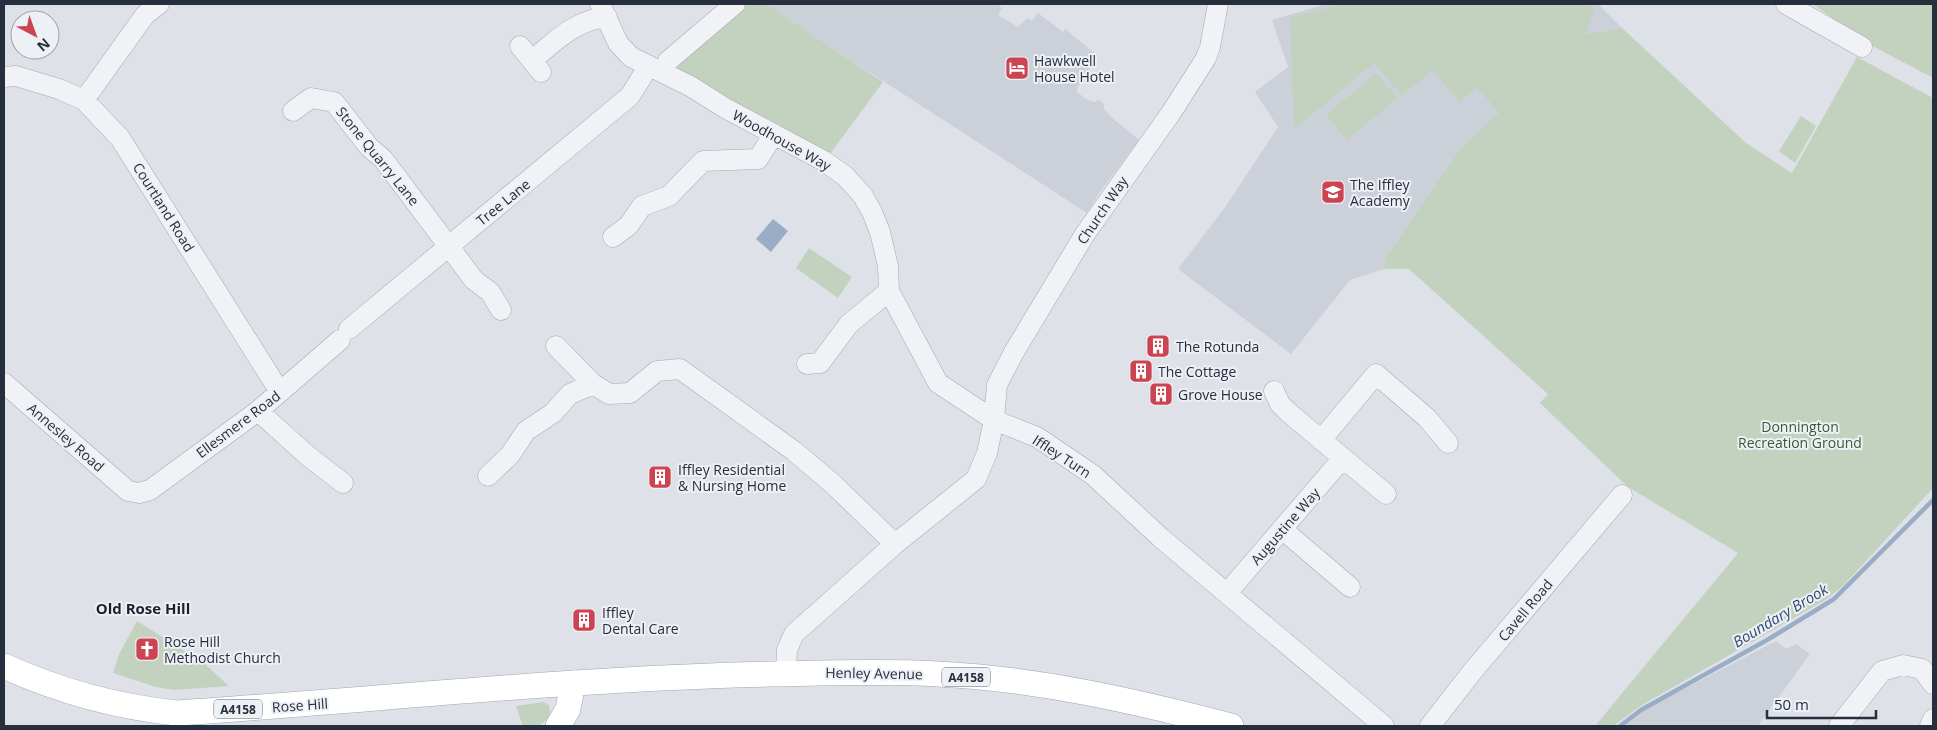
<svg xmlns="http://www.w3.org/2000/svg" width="1937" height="730" font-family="'Open Sans',sans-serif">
	<rect width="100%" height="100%" fill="#dee1e7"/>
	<path fill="#ccd0d9" d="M764,4H997L1002,8L998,15L1018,27L1027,18L1032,21L1038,13L1063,32L1065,29L1098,56L1077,88V92L1086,99L1094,102L1099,100L1104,104V109L1111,117L1139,140L1099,193L1087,213Z
		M1326,4H1598L1622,28L1586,34L1459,150L1386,257L1384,269L1350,280L1291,354L1178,269L1226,206L1278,127L1255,92L1288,67L1272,20Z
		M1776,641L1786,649L1796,644L1810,654L1758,726H1624L1644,710Z"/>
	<path fill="#c3d1bf" d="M743,4H766L883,82L830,154L669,69Z
		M1343,4H1587L1594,10L1586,34L1622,28L1746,143L1792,173L1857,57L1933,98V488L1844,585L1827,599L1642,705L1613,726H1595L1738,553L1628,487L1540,403L1548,394L1409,269H1384L1386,257L1459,150L1499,113L1477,87L1460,102L1432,70L1402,96L1374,63L1294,130L1290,18Z
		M1813,4H1933V78L1869,44Z
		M1376,73L1397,98L1347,140L1326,115Z
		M1801,116L1816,126L1795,163L1779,151Z
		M809,248L852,277L838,298L796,268Z
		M137,621L204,663L229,686L174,690L156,687L113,673L119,654Z
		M543,702L549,705L551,716L538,726H523L516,706Z"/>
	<path fill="#99adc7" d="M773,219L788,231L771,252L756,239Z"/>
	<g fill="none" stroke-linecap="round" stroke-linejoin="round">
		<path stroke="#99adc7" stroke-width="4.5" d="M1620,726L1641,710L1767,640L1834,599L1933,500"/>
		<g stroke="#a3a8b1" stroke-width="21">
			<path id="minor" d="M600,4L618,43L631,57L690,86L725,108L824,161L845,176L863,196L872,212L880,232L888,266L889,291L938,383L994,420L1037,437L1093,475L1161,538L1384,726
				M1786,4L1862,47
				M520,46L541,72
				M532,60C556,41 575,20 607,17
				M668,61L735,4
				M4,77L16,76L59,89L84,100L120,138L280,392
				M84,100L145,15L159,4
				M293,111L311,98L334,102L369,147L383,159L474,280L490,292L501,310
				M613,237L629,225L642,206L669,196L703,161L758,159L774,134
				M349,329L630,96L648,67
				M556,346L593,384L609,394L630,393L657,371L680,369L794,451L833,484L895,544
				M807,364L820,363L849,324L889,291
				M4,383L128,491L139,493L150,490L258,411L340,340
				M1274,391L1280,404L1288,412L1386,494
				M258,411L308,456L343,483
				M1321,440L1376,374L1427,418L1448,443
				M488,476L510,455L526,431L553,413L570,394L593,384
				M1282,529L1350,587
				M1227,593L1343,458
				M786,674L787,650L794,634L895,544L976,479L987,453L994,420L997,385L1014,352L1085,234L1171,113L1206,58L1210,47L1218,4
				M1430,726L1472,672L1622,495
				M1839,726L1882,671L1903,665L1922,669L1933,684
				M1930,726L1933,719"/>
		</g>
		<g stroke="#9ea5b3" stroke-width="26">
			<path id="major" d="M4,666C59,691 117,707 177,713C376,700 574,678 773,674C828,673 883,671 938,674C1038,679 1135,701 1231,726
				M558,726L568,709L573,683"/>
		</g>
		<use href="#minor" stroke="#f1f2f6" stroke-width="20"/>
		<use href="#major" stroke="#fff" stroke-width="25"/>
	</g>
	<defs>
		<g id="hotel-square" transform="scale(1.25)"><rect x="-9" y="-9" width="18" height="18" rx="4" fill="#cc4451" stroke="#edf0f5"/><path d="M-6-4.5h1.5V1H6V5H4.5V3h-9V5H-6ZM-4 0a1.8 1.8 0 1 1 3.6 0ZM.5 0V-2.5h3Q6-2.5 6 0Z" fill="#fff"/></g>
		<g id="school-square" transform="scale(1.25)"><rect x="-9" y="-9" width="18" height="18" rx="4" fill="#cc4451" stroke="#edf0f5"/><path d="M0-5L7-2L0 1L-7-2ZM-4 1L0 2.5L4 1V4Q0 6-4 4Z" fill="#fff"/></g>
		<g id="building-square" transform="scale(1.25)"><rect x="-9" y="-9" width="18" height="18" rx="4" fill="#cc4451" stroke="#edf0f5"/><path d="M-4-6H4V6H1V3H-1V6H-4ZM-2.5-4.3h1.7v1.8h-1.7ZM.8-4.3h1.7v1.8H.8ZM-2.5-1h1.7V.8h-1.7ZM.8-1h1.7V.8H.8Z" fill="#fff"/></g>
		<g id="church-square" transform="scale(1.25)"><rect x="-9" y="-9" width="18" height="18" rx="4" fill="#cc4451" stroke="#edf0f5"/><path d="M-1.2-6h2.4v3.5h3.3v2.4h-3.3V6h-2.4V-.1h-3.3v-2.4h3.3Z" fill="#fff"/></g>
	</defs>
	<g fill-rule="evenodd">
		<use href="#hotel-square" x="1017" y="68"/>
		<use href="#school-square" x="1333" y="192"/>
		<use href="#building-square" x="1158" y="346"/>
		<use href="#building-square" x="1141" y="371"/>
		<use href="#building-square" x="1161" y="394"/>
		<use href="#building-square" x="660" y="477"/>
		<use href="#building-square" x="584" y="620"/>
		<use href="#church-square" x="147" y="649"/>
	</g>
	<g text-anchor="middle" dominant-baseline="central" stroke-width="4" stroke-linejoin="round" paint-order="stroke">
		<g fill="#edf0f5" stroke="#626875" stroke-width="1">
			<rect x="942" y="667.5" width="48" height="19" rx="4"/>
			<rect x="214" y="699.5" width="48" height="19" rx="4"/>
		</g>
		<g font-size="12" font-weight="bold" fill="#272e3e">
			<text x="966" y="677">A4158</text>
			<text x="238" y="709">A4158</text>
		</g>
		<g font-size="14" fill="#272e3e" stroke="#edf0f5" text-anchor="start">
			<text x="1034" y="60">Hawkwell<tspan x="1034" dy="16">House Hotel</tspan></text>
			<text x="1350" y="184">The Iffley<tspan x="1350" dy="16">Academy</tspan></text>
			<text x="1176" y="346">The Rotunda</text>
			<text x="1158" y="371">The Cottage</text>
			<text x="1178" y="394">Grove House</text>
			<text x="678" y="469">Iffley Residential<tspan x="678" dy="16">&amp; Nursing Home</tspan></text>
			<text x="602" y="612">Iffley<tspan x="602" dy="16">Dental Care</tspan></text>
			<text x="164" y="641">Rose Hill<tspan x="164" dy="16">Methodist Church</tspan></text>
		</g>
		<g font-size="14" fill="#272e3e" stroke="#edf0f5">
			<text transform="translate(782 140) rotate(29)">Woodhouse Way</text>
			<text transform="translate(378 156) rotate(51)">Stone Quarry Lane</text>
			<text transform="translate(503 202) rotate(-39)">Tree Lane</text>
			<text transform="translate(164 207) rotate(58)">Courtland Road</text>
			<text transform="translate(1102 210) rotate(-56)">Church Way</text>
			<text transform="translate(238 424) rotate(-37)">Ellesmere Road</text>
			<text transform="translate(66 437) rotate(41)">Annesley Road</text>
			<text transform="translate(1062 456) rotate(33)">Iffley Turn</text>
			<text transform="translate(1285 526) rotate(-49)">Augustine Way</text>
			<text transform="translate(1525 610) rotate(-50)">Cavell Road</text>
			<text transform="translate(874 673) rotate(1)">Henley Avenue</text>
			<text transform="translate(300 705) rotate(-4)">Rose Hill</text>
		</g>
		<g font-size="14" fill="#3a5935" stroke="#edf0f5">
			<text x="1800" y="426">Donnington<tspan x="1800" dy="16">Recreation Ground</tspan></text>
		</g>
		<g font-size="15" font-weight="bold" fill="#1a202f" stroke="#edf0f5">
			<text x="143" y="608">Old Rose Hill</text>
		</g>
		<g font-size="15" font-style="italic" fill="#324b71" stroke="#edf0f5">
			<text transform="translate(1780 615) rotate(-31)">Boundary Brook</text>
		</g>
	</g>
	<rect width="1937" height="730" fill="none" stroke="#272e3e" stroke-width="10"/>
	<g transform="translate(35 35) rotate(139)"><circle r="24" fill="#edf0f5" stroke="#9ea2ac"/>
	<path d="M0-4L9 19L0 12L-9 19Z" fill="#cc4451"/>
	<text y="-8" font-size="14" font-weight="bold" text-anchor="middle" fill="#272e3e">N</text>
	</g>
	<path d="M1767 710v8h109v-8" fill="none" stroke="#272e3e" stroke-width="2.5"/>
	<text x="1774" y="710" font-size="15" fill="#272e3e" stroke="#edf0f5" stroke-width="4" paint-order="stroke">50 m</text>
</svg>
